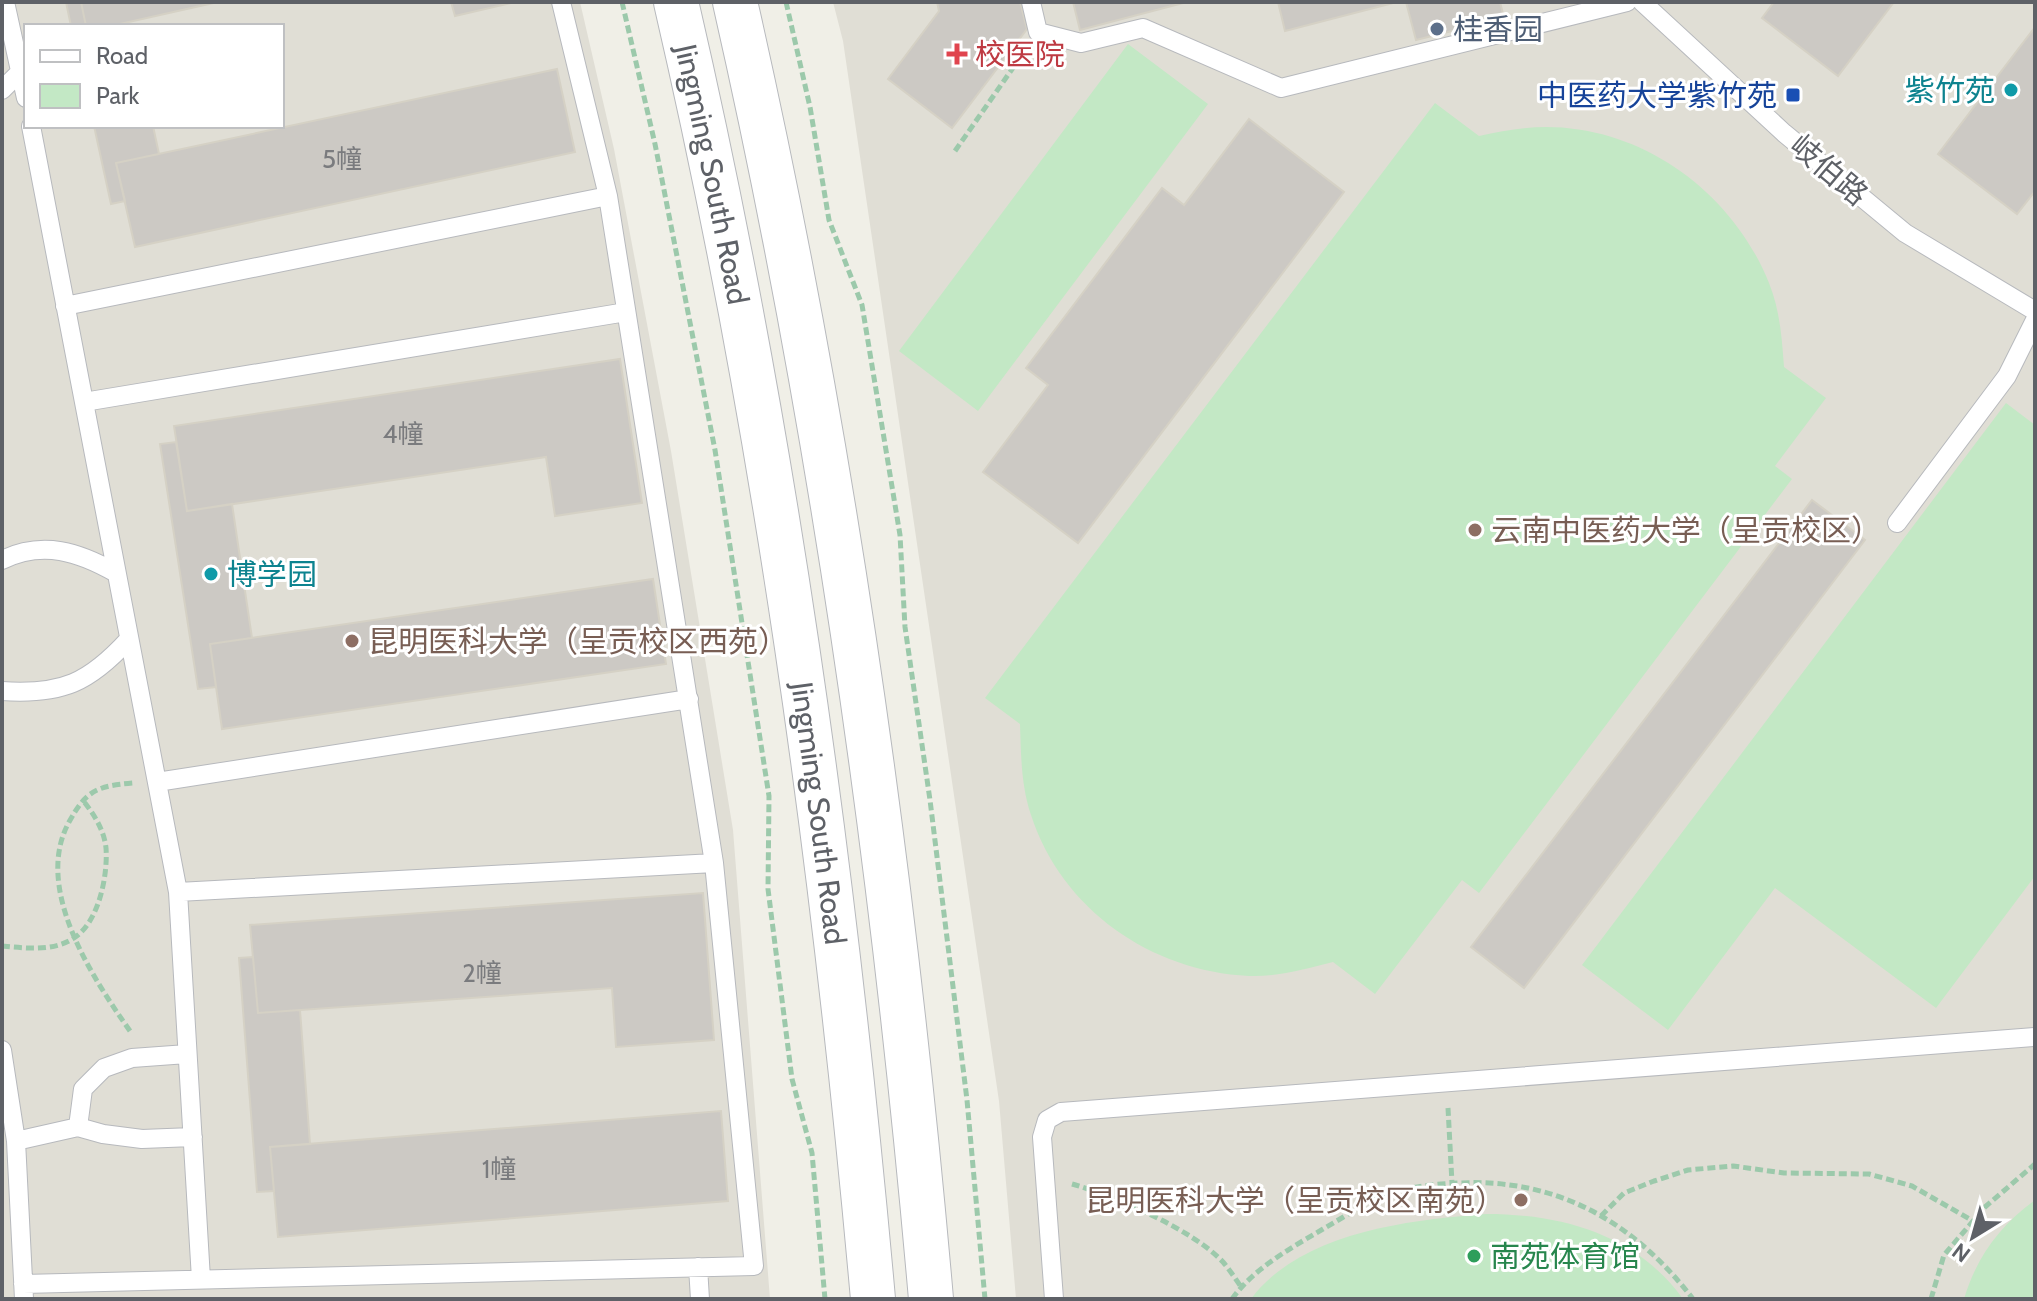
<svg xmlns="http://www.w3.org/2000/svg" width="2037" height="1301" font-family="Cabin,'Noto Sans SC',sans-serif">
	<rect width="100%" height="100%" fill="#f0efe7"/>
	<path fill="#e0ded5" fill-rule="evenodd" d="M2,2H580L614,149L671,451L733,830L770,1299H2ZM26,26H282V126H26Z
		M833,2H2035V1299H1016L999,1101L843,41Z"/>
	<path fill="#c3e8c5" d="M1128,44L1208,104L978,411L899,351Z
		M1435,103L1479,136C1501,131 1523,127 1546,127C1644,127 1733,193 1769,283C1780,310 1782,339 1784,367L1826,398L1775,466L1792,479L1479,893L1462,880L1375,994L1333,962C1305,969 1278,977 1249,976C1151,971 1062,910 1031,815C1021,785 1021,755 1020,724L985,698Z
		M2006,403L2035,425V876L1936,1008L1775,888L1668,1030L1582,965Z
		M2035,1200V1299H1964C1976,1258 2000,1225 2035,1200Z
		M1486,1214C1562,1214 1637,1235 1683,1299H1251C1301,1232 1409,1220 1486,1214Z"/>
	<path fill="#ccc9c4" stroke="#d5d1c5" stroke-width="2" d="M66,2H81L86,26H71Z
		M81,2H218L111,26H86Z
		M451,2H515L455,16Z
		M937,2H1020L1027,29L952,128L888,79L939,11Z
		M1073,2H1187L1080,30Z
		M1278,2H1397L1285,31Z
		M1406,2H1500L1504,18L1416,40Z
		M1774,2H1894L1838,76L1762,18Z
		M2035,27V191L2017,214L1938,154Z
		M557,69L575,152L135,247L116,163Z
		M1249,119L1344,192L1078,543L983,472L1048,385L1026,368L1162,188L1184,205Z
		M94,126H153L159,154L116,163L125,201L111,204Z
		M620,359L642,503L555,516L546,457L187,511L174,426Z
		M176,442L187,511L232,504L252,638L210,644L216,687L198,689L160,444Z
		M1812,500L1865,540L1524,988L1471,947Z
		M653,579L666,664L222,729L210,644Z
		M703,893L714,1040L616,1047L612,988L258,1013L250,925Z
		M253,957L258,1013L300,1010L310,1144L270,1147L274,1191L257,1192L239,958Z
		M721,1111L728,1201L278,1237L270,1147Z"/>
	<g fill="none" stroke-linecap="round" stroke-linejoin="round">
		<g stroke="#b7b9bd" stroke-width="20">
			<path id="service" d="M5,2L26,98
				M1031,2L1038,32L1081,43L1143,28L1281,88L1627,2
				M1642,2L1784,133L1905,233L2035,311
				M2,90L21,71
				M31,126L178,892L201,1279
				M65,306L608,196
				M84,402L626,312
				M1897,523L2007,376L2035,320
				M2,560C43,540 79,552 116,573
				M2,691C62,695 89,683 129,639
				M157,782L689,699
				M178,892L714,863
				M2,1050L16,1141L24,1299
				M78,1127L83,1089L104,1068L132,1058L187,1054
				M16,1141L78,1127L103,1134L142,1139L193,1137
				M698,1267L700,1299
				M23,1284L754,1266L714,863L608,196L561,2
				M1054,1299L1042,1137L1047,1120L1061,1112L2035,1037"/>
		</g>
		<g stroke="#b7b9bd" stroke-width="46">
			<g id="tertiary">
				<path id="s1" d="M676,2C775,429 834,863 873,1299"/>
				<path d="M735,2C832,429 893,863 931,1299"/>
			</g>
		</g>
		<path stroke="#9cc9ab" stroke-width="5" stroke-dasharray="8 4" stroke-linecap="butt" d="M622,2L655,144L715,450L769,796L768,889L792,1079L812,1153L825,1299
			M786,2L810,107L829,220L862,305L900,535L905,627L930,800L967,1100L985,1299
			M955,151L1024,52
			M2,946C26,948 53,952 74,938C99,922 108,875 106,848C104,829 93,813 82,799
			M130,1031C92,977 33,888 69,822C86,791 96,786 133,783
			M1448,1108L1452,1183
			M1072,1184C1116,1197 1192,1229 1223,1262C1230,1270 1236,1280 1242,1288
			M1601,1216L1624,1193L1654,1181L1688,1170L1733,1166L1784,1173L1869,1174L1912,1186L1973,1221
			M1232,1299C1254,1268 1291,1248 1323,1229C1344,1217 1365,1203 1387,1195C1411,1186 1435,1184 1459,1183C1557,1178 1634,1222 1693,1299
			M1931,1299L1944,1255L1985,1207L2035,1164"/>
		<use href="#service" stroke="#fff" stroke-width="18"/>
		<use href="#tertiary" stroke="#fff" stroke-width="44"/>
	</g>
	<circle fill="#5c6f8a" stroke="#fff" stroke-width="3" cx="1437" cy="29" r="8"/>
	<path fill="#e0444e" stroke="#fff" stroke-width="3" d="M953 42h8v8h8v8h-8v8h-8v-8h-8v-8h8z"/>
	<g fill="#0f9aa8" stroke="#fff" stroke-width="3">
		<circle cx="2011" cy="90" r="8"/>
		<circle cx="211" cy="574" r="8"/>
	</g>
	<rect fill="#1a4fb4" stroke="#fff" stroke-width="3" x="1785" y="87" width="16" height="16" rx="4"/>
	<g fill="#8d6e63" stroke="#fff" stroke-width="3">
		<circle cx="1475" cy="530" r="8"/>
		<circle cx="352" cy="641" r="8"/>
		<circle cx="1521" cy="1200" r="8"/>
	</g>
	<circle fill="#2e9e5b" stroke="#fff" stroke-width="3" cx="1474" cy="1256" r="8"/>
	<g text-anchor="middle" dominant-baseline="central" stroke-width="6" stroke-linejoin="round" paint-order="stroke">
		<g font-size="26" fill="#7a7b7e">
			<text x="342" y="159">5幢</text>
			<text x="403" y="434">4幢</text>
			<text x="482" y="973">2幢</text>
			<text x="499" y="1169">1幢</text>
		</g>
		<g font-size="30" fill="#4e5e75" stroke="#fff" text-anchor="start">
			<text x="1453" y="29">桂香园</text>
		</g>
		<g font-size="30" fill="#be3a42" stroke="#fff" text-anchor="start">
			<text x="975" y="54">校医院</text>
		</g>
		<g font-size="30" fill="#0d838f" stroke="#fff" text-anchor="end">
			<text x="1995" y="90">紫竹苑</text>
			<text x="227" y="574" text-anchor="start">博学园</text>
		</g>
		<g font-size="30" fill="#164399" stroke="#fff" text-anchor="end">
			<text x="1777" y="95">中医药大学紫竹苑</text>
		</g>
		<g font-size="30" fill="#5e6167" stroke="#fff">
			<text transform="translate(1829 170) rotate(40)">岐伯路</text>
			<text stroke="none"><textPath href="#s1" startOffset="176">Jingming South Road</textPath></text>
			<text stroke="none"><textPath href="#s1" startOffset="824">Jingming South Road</textPath></text>
		</g>
		<g font-size="30" fill="#785e54" stroke="#fff" text-anchor="start">
			<text x="1491" y="530">云南中医药大学（呈贡校区）</text>
			<text x="368" y="641">昆明医科大学（呈贡校区西苑）</text>
			<text x="1505" y="1200" text-anchor="end">昆明医科大学（呈贡校区南苑）</text>
		</g>
		<g font-size="30" fill="#27864d" stroke="#fff" text-anchor="start">
			<text x="1490" y="1256">南苑体育馆</text>
		</g>
	</g>
	<rect width="2037" height="1301" fill="none" stroke="#5e6167" stroke-width="8"/>
	<rect x="24" y="24" width="260" height="104" fill="#ffffff" stroke="#bfc0c2" stroke-width="2"/>
	<rect x="40" y="50" width="40" height="12" fill="#ffffff" stroke="#bfc0c2" stroke-width="2"/>
	<text x="96" y="64" font-size="24" fill="#5e6167">Road</text>
	<rect x="40" y="84" width="40" height="24" fill="#c3e8c5" stroke="#bfc0c2" stroke-width="2"/>
	<text x="96" y="104" font-size="24" fill="#5e6167">Park</text>
	<g transform="translate(1973 1237) rotate(217)" stroke="#ffffff" stroke-width="6" paint-order="stroke">
	<path d="M0-6L14 30L0 20L-14 30Z" fill="#5e6167"/>
	<text y="-12" font-size="22" font-weight="bold" text-anchor="middle" fill="#5e6167">N</text>
	</g>
</svg>
